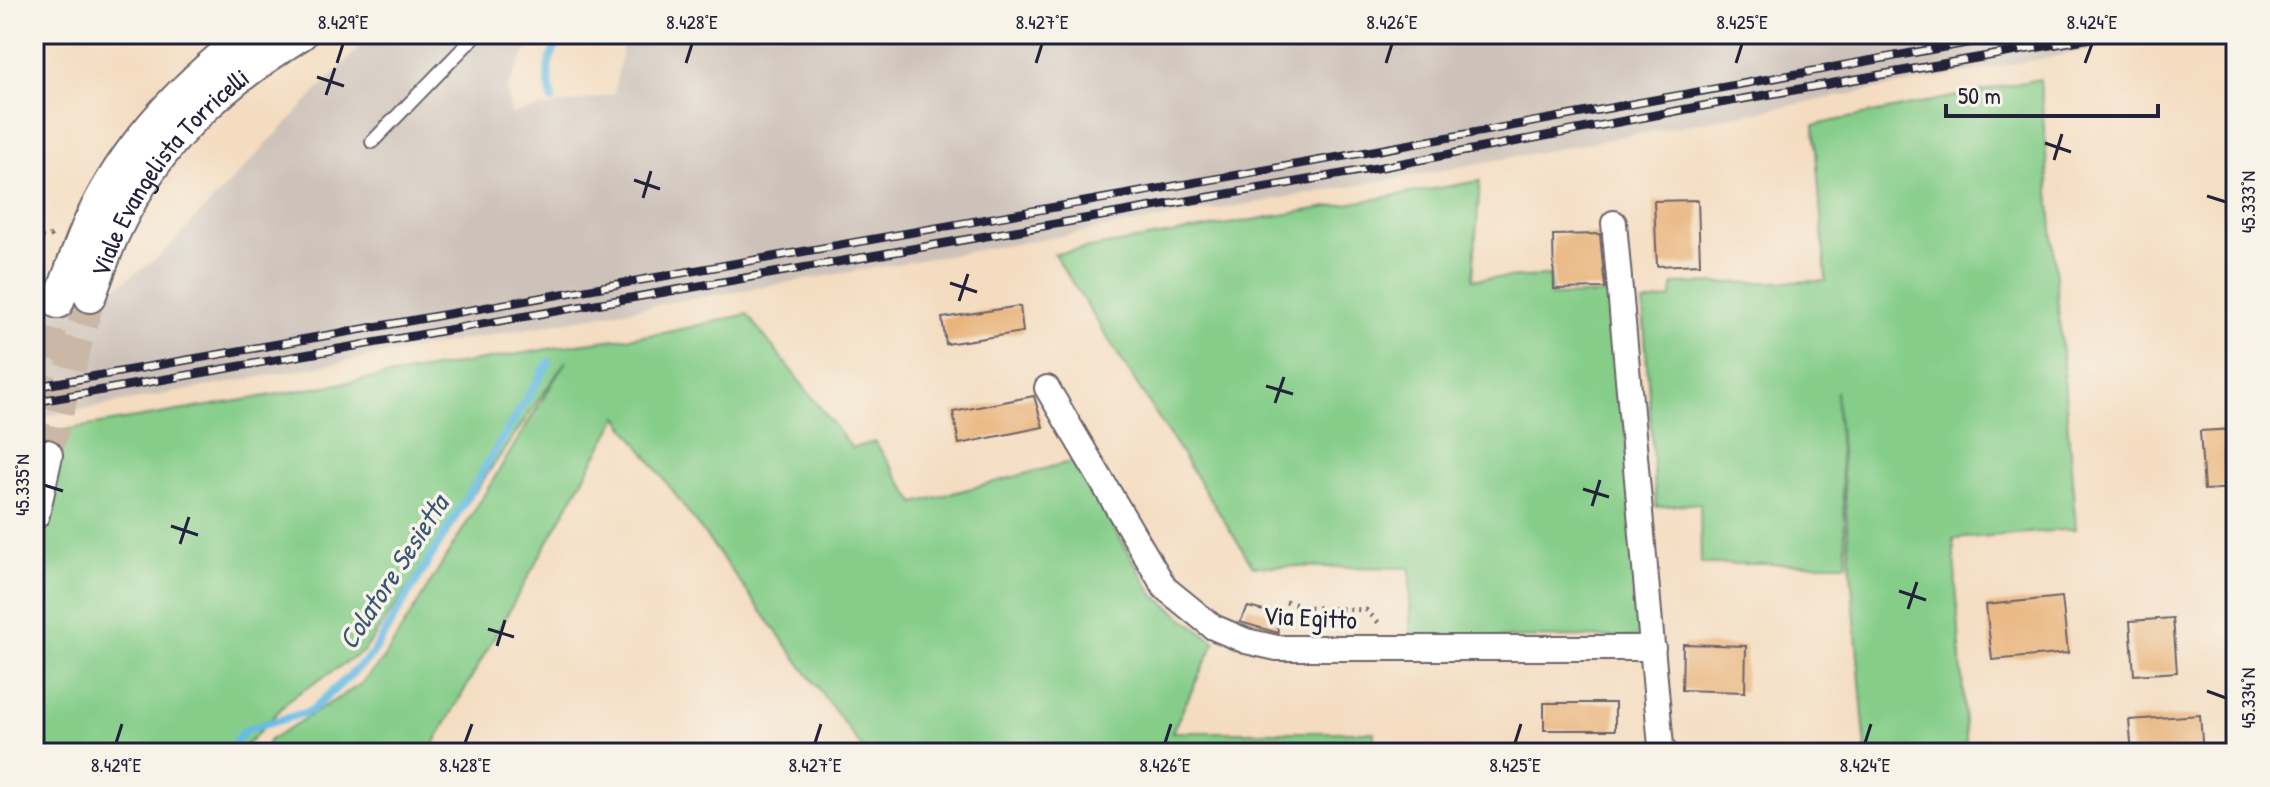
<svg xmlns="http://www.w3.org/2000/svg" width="2270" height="787" font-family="'Patrick Hand',sans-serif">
	<rect width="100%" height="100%" fill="#f7f3e8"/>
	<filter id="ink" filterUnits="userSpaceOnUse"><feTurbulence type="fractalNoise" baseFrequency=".0125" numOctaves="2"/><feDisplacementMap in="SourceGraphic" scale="16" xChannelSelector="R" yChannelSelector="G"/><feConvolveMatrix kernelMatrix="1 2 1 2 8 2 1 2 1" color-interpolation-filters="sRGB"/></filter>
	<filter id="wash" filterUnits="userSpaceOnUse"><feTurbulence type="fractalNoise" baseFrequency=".006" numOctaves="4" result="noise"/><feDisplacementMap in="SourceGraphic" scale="32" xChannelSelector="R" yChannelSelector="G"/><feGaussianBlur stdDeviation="1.8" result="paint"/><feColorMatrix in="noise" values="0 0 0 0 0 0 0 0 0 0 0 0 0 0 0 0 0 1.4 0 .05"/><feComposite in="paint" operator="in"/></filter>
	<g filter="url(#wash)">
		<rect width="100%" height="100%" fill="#f4dcc0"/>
		<path fill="#cdc2b9" d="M372,34H535L507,88L511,114L614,94L625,34H2175L1383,181L651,306L34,418V309L100,298L159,257Z"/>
		<path fill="#85cd89" stroke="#547862" stroke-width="2" d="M2040,79L2076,529L1953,539L1967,753H1866L1836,391L1847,564H1701L1700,503L1656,507L1643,303L1671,298L1674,284L1826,281L1814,125Z
			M1480,181L1473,279L1550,276L1551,296L1615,294L1641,637L1410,638V568L1253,566L1054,254Z
			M747,314L852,448L875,442L915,503L1074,461L1154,595L1215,642L1172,732H1374V753H866L618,417L429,753H260L270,740L361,684L383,660L566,361L364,651L291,698L239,753H34V435L578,344L664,333Z"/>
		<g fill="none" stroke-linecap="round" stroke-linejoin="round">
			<path stroke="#68bce5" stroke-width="8" d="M552,100C546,69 545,61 564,34
				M228,753L245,730L311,711L371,656L549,362"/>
		</g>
		<g id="blocks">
			<path fill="#e9b37a" d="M1698,200L1700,264L1657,266L1654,201Z
				M1600,234L1605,288L1554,289L1553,235Z
				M1020,306L1023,332L946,344L942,318Z
				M1034,396L1043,427L959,444L953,412Z
				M2236,429V488L2204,490L2200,431Z
				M2062,597L2068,653L1992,660L1986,605Z
				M1248,607L1276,614L1278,633L1240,622Z
				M2173,618L2177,672L2134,675L2130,621Z
				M1683,644L1746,646L1745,692L1682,690Z
				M1544,703H1615V730H1544Z
				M2200,715L2203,753H2132L2129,720Z"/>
		</g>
	</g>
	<g filter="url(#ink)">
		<use href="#blocks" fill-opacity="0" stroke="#6c636a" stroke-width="2"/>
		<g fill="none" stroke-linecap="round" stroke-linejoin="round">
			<path stroke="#cab7a5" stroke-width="30" stroke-dasharray="30 15" stroke-linecap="butt" d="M34,402L58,303
				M47,455L90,297"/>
			<g stroke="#6c636a" stroke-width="16">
				<path id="service" d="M372,142L477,34"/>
			</g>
			<g stroke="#6c636a" stroke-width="28">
				<path id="minor" d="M1614,223L1661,746L1665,753
					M1047,388L1165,588L1213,627L1246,641L1277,648H1653"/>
			</g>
			<g stroke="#6c636a" stroke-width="34">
				<g id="tertiary">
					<path id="s1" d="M90,297C99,274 106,250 117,228C159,140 221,85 302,34"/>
					<path d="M58,303C69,275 78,245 91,218C126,144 185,83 249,34"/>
					<path d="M34,514L47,455"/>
				</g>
			</g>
			<path stroke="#6c636a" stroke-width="5" stroke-dasharray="2 6" stroke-linecap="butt" d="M34,239L50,236L52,234
				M1286,602L1305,607L1366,610L1379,623"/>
			<use href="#service" stroke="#fff" stroke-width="12"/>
			<use href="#minor" stroke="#fff" stroke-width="24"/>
			<use href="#tertiary" stroke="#fff" stroke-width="30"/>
			<g stroke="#22223b" stroke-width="9">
				<path id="rail" d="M34,387L1379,150L2016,34
					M34,402L1382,167L1708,105L2114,34"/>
			</g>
			<use href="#rail" stroke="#f7f3e8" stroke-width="6" stroke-dasharray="18" stroke-linecap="butt"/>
		</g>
	</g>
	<path fill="none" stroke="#22223b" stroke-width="3" d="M337,63L343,44M686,63L692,44M1036,63L1042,44M1386,63L1392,44M1736,63L1742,44M2085,63L2092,44M317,77L344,86M326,95L335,68M2045,143L2071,152M2054,160L2062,134M634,180L660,189M2207,196L2226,202M643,198L651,171M950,283L977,292M959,301L968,274M1266,386L1293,394M1275,403L1284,377M44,485L63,491M1583,489L1609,497M1592,506L1600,480M171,526L198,535M180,544L189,517M1899,591L1926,600M1908,609L1917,582M488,629L514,637M497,646L505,620M2207,691L2226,698M116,743L122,724M465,743L472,724M815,743L821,724M1165,743L1171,724M1515,743L1521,724M1865,743L1871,724"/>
	<g text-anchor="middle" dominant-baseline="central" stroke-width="7" stroke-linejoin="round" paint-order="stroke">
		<g font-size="26" fill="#22223b" stroke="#f7f3e8">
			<text stroke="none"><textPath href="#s1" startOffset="150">Viale Evangelista Torricelli</textPath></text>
			<text transform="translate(1310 617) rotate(3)">Via Egitto</text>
		</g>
		<g font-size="28" font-style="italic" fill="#3a5876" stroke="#f7f3e8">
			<text transform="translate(393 572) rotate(-57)">Colatore Sesietta</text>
		</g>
	</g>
	<rect width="2270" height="787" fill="none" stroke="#f7f3e8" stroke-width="88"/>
	<path d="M1946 104v12h212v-12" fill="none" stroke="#22223b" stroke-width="4"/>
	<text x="1958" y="104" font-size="24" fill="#22223b" stroke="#f7f3e8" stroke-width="6" paint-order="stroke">50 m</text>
	<rect x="44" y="44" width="2182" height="699" fill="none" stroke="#22223b" stroke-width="3"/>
	<g font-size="20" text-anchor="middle" fill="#22223b">
		<text x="343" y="29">8.429°E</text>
		<text x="692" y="29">8.428°E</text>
		<text x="1042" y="29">8.427°E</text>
		<text x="1392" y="29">8.426°E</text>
		<text x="1742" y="29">8.425°E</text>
		<text x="2092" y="29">8.424°E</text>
		<text transform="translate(2248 202) rotate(-90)" y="7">45.333°N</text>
		<text transform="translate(22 485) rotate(-90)" y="7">45.335°N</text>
		<text transform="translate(2248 698) rotate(-90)" y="7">45.334°N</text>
		<text x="116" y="772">8.429°E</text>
		<text x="465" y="772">8.428°E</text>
		<text x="815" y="772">8.427°E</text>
		<text x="1165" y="772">8.426°E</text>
		<text x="1515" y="772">8.425°E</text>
		<text x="1865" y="772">8.424°E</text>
	</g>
</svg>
